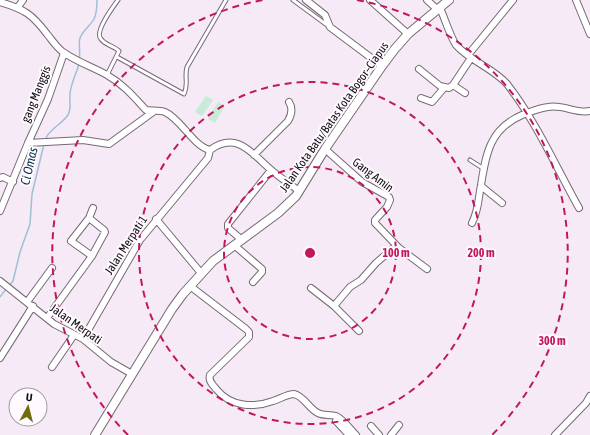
<svg xmlns="http://www.w3.org/2000/svg" width="590" height="435" font-family="'Asap Condensed',sans-serif">
	<rect width="100%" height="100%" fill="#f6eaf6"/>
	<path fill="#c8ead8" d="M206,96L213,100L202,116L195,112Z
		M218,102L225,106L215,123L208,119Z"/>
	<g fill="none" stroke-linecap="round" stroke-linejoin="round">
		<path stroke="#9dc0d5" stroke-width="1.5" d="M79,60C81,53 78,44 80,38C83,30 90,26 94,19C97,13 97,7 97,0
			M45,140C49,129 61,125 68,115C72,108 69,102 70,94C71,82 76,75 79,64
			M9,286L13,281L20,252L30,224L32,194L44,144
			M0,297L6,289"/>
		<g stroke="#756a75" stroke-width="5">
			<path id="service" d="M293,0L327,25
				M117,57L184,94C189,84 184,78 187,67L226,0
				M107,75L119,51C114,46 105,45 101,39C94,32 113,7 118,0
				M470,160L484,169"/>
		</g>
		<g stroke="#756a75" stroke-width="8">
			<path id="minor" d="M306,0L325,15L330,27L382,66
				M370,0L408,34
				M427,0L438,10
				M576,0L590,34
				M0,2C24,9 32,14 47,34C52,40 57,48 63,52C77,62 93,67 107,75C123,84 134,97 146,110C152,111 159,110 165,112C181,119 194,147 210,150C236,131 251,152 270,169C279,177 290,184 299,191
				M18,7L23,0
				M440,8C445,19 450,36 456,45C470,61 493,68 507,84C536,121 556,167 579,208
				M468,55L513,0
				M419,69L440,86L449,88L453,85L471,58
				M453,85L465,93
				M421,98L432,102L444,88
				M28,143L83,140L109,144L153,112
				M325,149L362,182L389,197L390,200L387,207L375,220V223L399,248L427,269
				M254,155L288,121C292,114 293,108 289,102
				M0,178L3,177L13,182
				M481,186L502,203
				M0,211L28,143L48,99L64,53
				M156,219L201,273
				M472,223C479,209 478,200 481,185C486,153 490,129 522,115C530,112 539,108 548,107C563,104 576,114 590,111
				M242,240L228,228V224L271,170
				M234,245L262,269V272L253,282
				M92,256L71,241L89,218L93,208
				M0,281L54,324L83,339L111,362L132,374
				M190,286L246,329L249,332V337L210,375C208,381 213,385 217,390C231,407 254,408 273,401C280,399 287,394 294,394C304,396 309,409 318,413C323,416 330,414 336,416C344,420 350,429 356,435
				M311,288L334,306L359,331
				M27,302L52,268
				M334,306L350,287L361,280L376,263L396,246
				M47,318L92,256L105,232L104,230L89,218
				M83,339L140,240L208,158L210,150
				M0,358L33,306
				M52,367L74,335
				M336,421L349,435
				M371,426L379,435
				M391,435L399,425
				M555,435L586,403L590,396"/>
		</g>
		<g stroke="#756a75" stroke-width="10">
			<path id="secondary" d="M95,435L172,309L183,294L213,261L278,213L296,196L325,149L382,66L394,50L408,34L449,0"/>
		</g>
		<use href="#service" stroke="#fff" stroke-width="3"/>
		<use href="#minor" stroke="#fff" stroke-width="6"/>
		<use href="#secondary" stroke="#fff" stroke-width="8"/>
	</g>
	<g fill="none" stroke="#c2185b" stroke-width="2" stroke-dasharray="7 5">
		<circle cx="310" cy="253" r="86"/>
		<circle cx="310" cy="253" r="171"/>
		<path d="M128 435A257 257 0 0 1 263 0M357 0A257 257 0 0 1 492 435"/>
	</g>
	<g text-anchor="middle" dominant-baseline="central" stroke-width="4" stroke-linejoin="round" paint-order="stroke">
		<g font-size="12" fill="#110e11" stroke="#fffaff">
			<text transform="translate(36 94) rotate(-68)">gang Manggis</text>
			<text transform="translate(334 117) rotate(-55)">Jalan Kota Batu/Batas Kota Bogor–Ciapus</text>
			<text transform="translate(373 175) rotate(37)">Gang Amin</text>
			<text transform="translate(126 245) rotate(-57)">Jalan Merpati 1</text>
			<text transform="translate(76 324) rotate(35)">Jalan Merpati</text>
		</g>
		<g font-size="13" font-style="italic" fill="#003046" stroke="#fffaff">
			<text transform="translate(29 166) rotate(-77)">Ci Omas</text>
		</g>
	</g>
	<circle cx="310" cy="253" r="6" fill="#c2185b" stroke="#fffaff" stroke-width="2"/>
	<g font-size="12" text-anchor="middle" font-weight="bold" fill="#c2185b" stroke="#fffaff" stroke-width="4" stroke-linejoin="round" paint-order="stroke">
		<text x="396" y="257">100 m</text>
		<text x="481" y="257">200 m</text>
		<text x="552" y="345">300 m</text>
	</g>
	<g transform="translate(28 407) rotate(7)"><circle r="19" fill="#fffaff" stroke="#a09ca0"/>
	<path d="M0-3L7 15L0 10L-7 15Z" fill="#6e6d0e"/>
	<text y="-6" font-size="11" font-weight="bold" text-anchor="middle" fill="#110e11">U</text>
	</g>
</svg>
